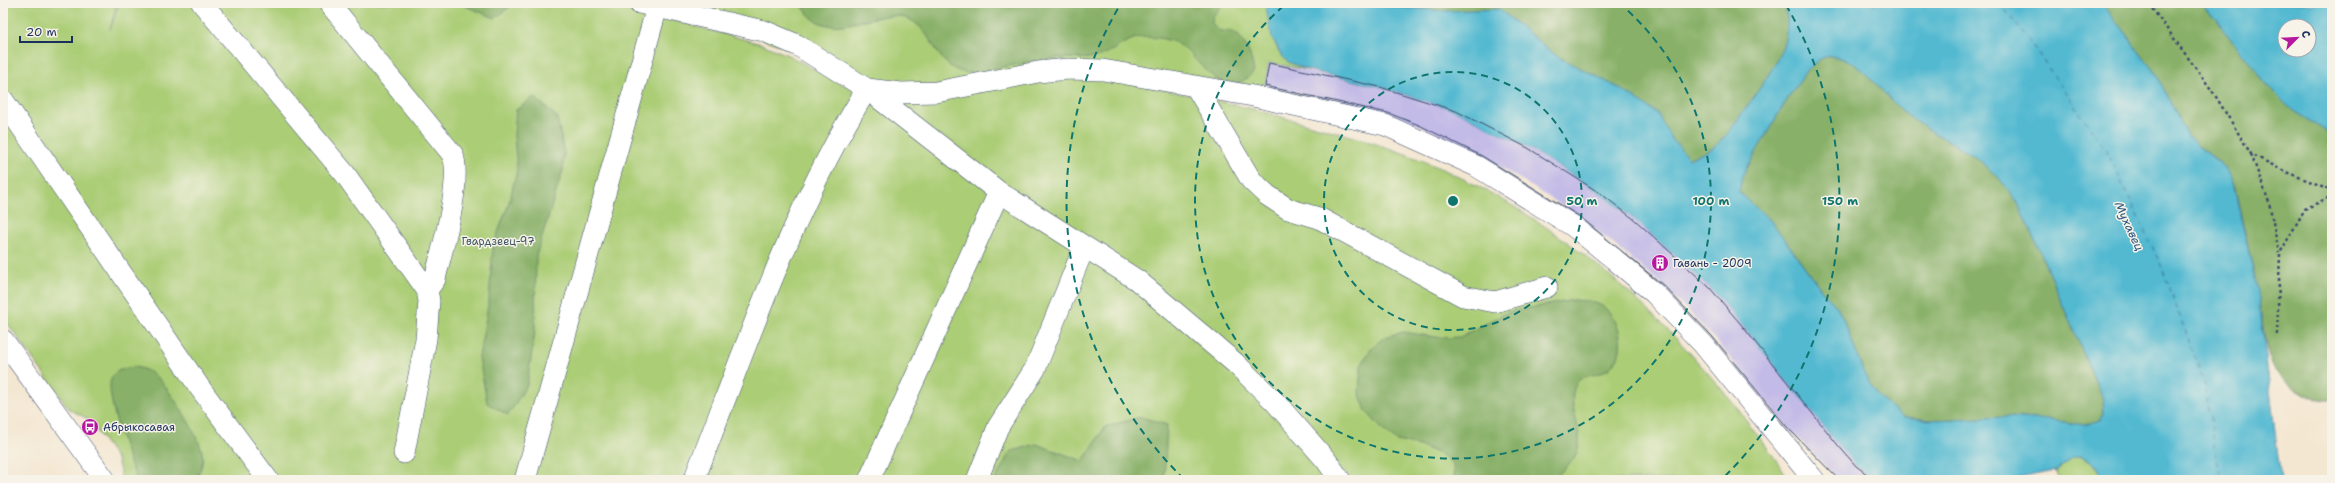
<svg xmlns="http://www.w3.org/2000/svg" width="2335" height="483" font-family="'Shantell Sans',sans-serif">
	<rect width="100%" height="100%" fill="#f7f3e8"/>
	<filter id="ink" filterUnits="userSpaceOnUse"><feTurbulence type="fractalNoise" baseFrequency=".025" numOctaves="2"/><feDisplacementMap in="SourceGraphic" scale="8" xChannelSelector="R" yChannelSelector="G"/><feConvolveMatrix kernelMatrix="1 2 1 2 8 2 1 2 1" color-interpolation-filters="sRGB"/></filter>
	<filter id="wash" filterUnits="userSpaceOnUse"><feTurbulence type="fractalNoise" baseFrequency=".012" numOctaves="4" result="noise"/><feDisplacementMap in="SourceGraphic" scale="16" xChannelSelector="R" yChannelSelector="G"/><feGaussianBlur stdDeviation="0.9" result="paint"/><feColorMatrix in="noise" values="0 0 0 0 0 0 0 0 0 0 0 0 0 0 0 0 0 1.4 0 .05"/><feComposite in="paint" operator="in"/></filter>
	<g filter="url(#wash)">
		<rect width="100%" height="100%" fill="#f4e7d2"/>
		<path fill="#abcd76" stroke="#637e6a" d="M3,3H117L110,30L119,3H607L762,44L788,55L839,83L862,91C915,88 969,84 1022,80C1044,78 1069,73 1092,75C1112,77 1134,84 1155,88C1198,97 1242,105 1285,118C1326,129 1368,140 1408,155C1570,216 1694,340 1790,480H122L117,459L88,419L69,409L3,317Z
			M670,3H1265C1280,40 1264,54 1308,70L1269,63L1265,87L1132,71L936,87L869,80Z
			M2081,456C2093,461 2099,468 2104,480H2059L2055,471L2072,457Z"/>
		<path fill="#88b067" stroke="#527062" d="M458,3H511V6L495,18Z
			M801,3H1224L1213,16L1212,23C1220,37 1226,27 1236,34C1247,41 1252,60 1254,71C1223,108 1200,57 1177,43C1168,39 1154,37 1144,37C1128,37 1115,51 1100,56C1087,60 1075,58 1061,58C1037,60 1013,65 990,70C981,72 972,74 963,72C933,66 933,23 902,17C868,9 824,49 801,3Z
			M1347,3H1785C1787,16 1788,27 1785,39C1778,68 1745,108 1728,133C1716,147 1706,154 1688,158L1671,138L1657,113L1617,87L1558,57L1499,9L1445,11Z
			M2102,3H2202L2270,88L2292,110L2332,135V400C2314,402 2284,385 2275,370C2264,351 2264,329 2260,308C2255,277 2248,246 2241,215C2238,203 2236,189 2231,177C2223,159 2202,152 2189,138L2156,74Z
			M1831,56C1861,59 1880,91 1901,110C1929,135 1968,146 1994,173C2007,186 2016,201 2025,217L2103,399L2104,413L2100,420L2084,425L2050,420L2008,417L1930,420L1903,417L1878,396L1865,376L1845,323L1837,307L1823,292L1787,242L1739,192L1742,176C1758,151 1798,73 1819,60C1822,57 1827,57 1831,56Z
			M534,97L557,117L564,153L563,170L536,256L535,331L527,385L508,415L487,403L479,357L489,300L493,246L509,203L517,170L514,135L516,110Z
			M1574,300C1585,301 1597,301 1606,309C1619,320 1626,347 1615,362C1602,380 1582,370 1575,386C1566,408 1586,430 1577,452C1573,463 1561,470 1554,480H1452L1454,477L1453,465L1442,455L1423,447L1397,441L1381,428L1366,411L1359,392L1361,366L1371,348L1385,337L1403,332L1442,338L1460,337L1508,312Z
			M135,367C143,369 151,371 157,377C170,390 198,434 202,452C204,462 201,472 193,480H137C129,462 105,396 111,379C115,369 126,368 135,367Z
			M1141,417L1167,425L1164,480H995L1010,452L1036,444L1083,461L1105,427Z"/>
		<path fill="#53b9d1" stroke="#377498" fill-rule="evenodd" d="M1265,3H1347L1445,11L1499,9L1558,57L1617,87L1657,113L1671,138L1689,158C1706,154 1716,147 1728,133C1745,108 1778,68 1785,39C1788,27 1787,16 1785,3H2102L2156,74L2189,138C2203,153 2223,160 2232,179L2258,292L2281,480H2104L2097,466L2090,460L2081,456L2072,457L2055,471L2010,480H1875L1856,466L1837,444L1739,322L1709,287L1635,220L1600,193L1528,148L1456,111L1380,87L1308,70L1288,62L1282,56L1272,37ZM1831,56C1861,59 1880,91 1901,110C1929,135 1968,146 1994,173C2007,186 2016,201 2025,217L2103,399L2104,413L2100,420L2084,425L2050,420L2008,417L1930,420L1903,417L1878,396L1865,376L1845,323L1837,307L1823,292L1771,221L1739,192L1742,176C1758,151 1798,73 1819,60C1822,57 1827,57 1831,56Z
			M2202,3H2332V135L2292,110L2270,88ZM2285,26H2309V50H2285Z"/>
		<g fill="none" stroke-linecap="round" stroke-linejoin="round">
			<path stroke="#2c5880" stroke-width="1" stroke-dasharray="5 4" stroke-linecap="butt" d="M2000,3L2035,49L2106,150L2161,265L2203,379L2221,480"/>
		</g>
		<g id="blocks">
			<path fill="#c2bae7" d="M1269,63L1380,87L1456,111L1528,148L1600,193L1635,220L1709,287L1739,322L1837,444L1856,466L1875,480H1839L1787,427L1712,336L1663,285L1579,216L1482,156L1419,125L1388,113L1265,86Z"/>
		</g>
	</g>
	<g filter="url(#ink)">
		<use href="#blocks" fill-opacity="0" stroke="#3c4b6f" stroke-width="1"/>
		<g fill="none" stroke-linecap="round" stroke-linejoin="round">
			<g stroke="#3c4b6f" stroke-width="22">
				<path id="minor" d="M202,3L345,174L427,290L435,279C442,249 462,183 453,155L329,3
					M639,3L764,31L797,45L867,89L999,192L1137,280L1235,363L1276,403L1326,460L1340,480
					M1196,87L1251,180L1267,195L1288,209L1319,218L1463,296L1495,302L1547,287
					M867,89L901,93L936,92L1038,72L1068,69L1103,70L1253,96L1385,125L1476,166L1573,226L1614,259L1654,293L1703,344L1814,480
					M3,100L200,388L268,480
					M3,340L105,480
					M404,453L426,339L429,301L427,290
					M525,480L657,7
					M694,480C746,348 791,210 867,89
					M869,480L999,192
					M977,480L998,427L1035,369L1084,247"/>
			</g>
			<path stroke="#3c4b6f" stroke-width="2.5" stroke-dasharray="3 3" stroke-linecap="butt" d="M2151,3V7L2213,92L2251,154L2286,172L2332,190
				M2251,154L2269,202L2279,253
				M2277,335L2280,253L2305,209L2332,196"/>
			<use href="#minor" stroke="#fff" stroke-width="21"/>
		</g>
	</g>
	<g fill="none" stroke="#0f766e" stroke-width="2" stroke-dasharray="7 5">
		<circle cx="1453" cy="201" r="129"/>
		<path d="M1619 3A258 258 0 1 1 1287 3"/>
		<path d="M1184 479A387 387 0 0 1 1120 5M1786 5A387 387 0 0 1 1722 479"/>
	</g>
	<defs>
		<g id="building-disc" transform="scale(0.9)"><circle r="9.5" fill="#b5179e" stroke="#f7f3e8"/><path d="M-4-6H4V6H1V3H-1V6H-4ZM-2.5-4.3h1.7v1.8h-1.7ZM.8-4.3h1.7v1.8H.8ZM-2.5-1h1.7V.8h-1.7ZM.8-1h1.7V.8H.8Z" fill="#fff"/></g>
		<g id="bus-disc" transform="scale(0.9)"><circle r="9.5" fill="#b5179e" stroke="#f7f3e8"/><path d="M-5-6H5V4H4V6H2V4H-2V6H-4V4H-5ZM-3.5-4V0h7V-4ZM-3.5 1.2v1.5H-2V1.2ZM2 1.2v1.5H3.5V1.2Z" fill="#fff"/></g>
	</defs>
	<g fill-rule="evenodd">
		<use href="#building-disc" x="1660" y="263"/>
		<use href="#bus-disc" x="90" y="427"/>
	</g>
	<g text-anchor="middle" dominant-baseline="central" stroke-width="3" stroke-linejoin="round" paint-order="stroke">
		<g font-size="11" fill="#3f5664" stroke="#f7f3e8">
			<text x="498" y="241">Гвардзеец-97</text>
		</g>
		<g font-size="11" fill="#1b2f5e" stroke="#f7f3e8" text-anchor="start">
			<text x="1673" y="263">Гавань - 2009</text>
			<text x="103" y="427">Абрыкосавая</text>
		</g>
		<g font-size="12" font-style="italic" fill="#2c5880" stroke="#f7f3e8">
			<text transform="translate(2129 226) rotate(65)">Мухавец</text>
		</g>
	</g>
	<circle cx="1453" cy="201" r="6" fill="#0f766e" stroke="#f7f3e8" stroke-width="2"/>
	<g font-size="12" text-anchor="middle" font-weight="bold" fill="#0f766e" stroke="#f7f3e8" stroke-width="3" stroke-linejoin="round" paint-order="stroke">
		<text x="1582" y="205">50 m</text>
		<text x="1711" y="205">100 m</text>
		<text x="1840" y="205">150 m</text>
	</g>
	<rect width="2335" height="483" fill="none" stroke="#f7f3e8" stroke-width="16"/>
	<g transform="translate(2297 38) rotate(66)"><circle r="19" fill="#f7f3e8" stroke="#9fa5b1"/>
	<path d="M0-3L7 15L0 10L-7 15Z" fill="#b5179e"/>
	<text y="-6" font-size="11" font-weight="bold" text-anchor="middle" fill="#1b2f5e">С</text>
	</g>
	<path d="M20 36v6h52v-6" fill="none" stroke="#1b2f5e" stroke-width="2"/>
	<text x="26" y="36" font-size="12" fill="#1b2f5e" stroke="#f7f3e8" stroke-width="3" paint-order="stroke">20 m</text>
</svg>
